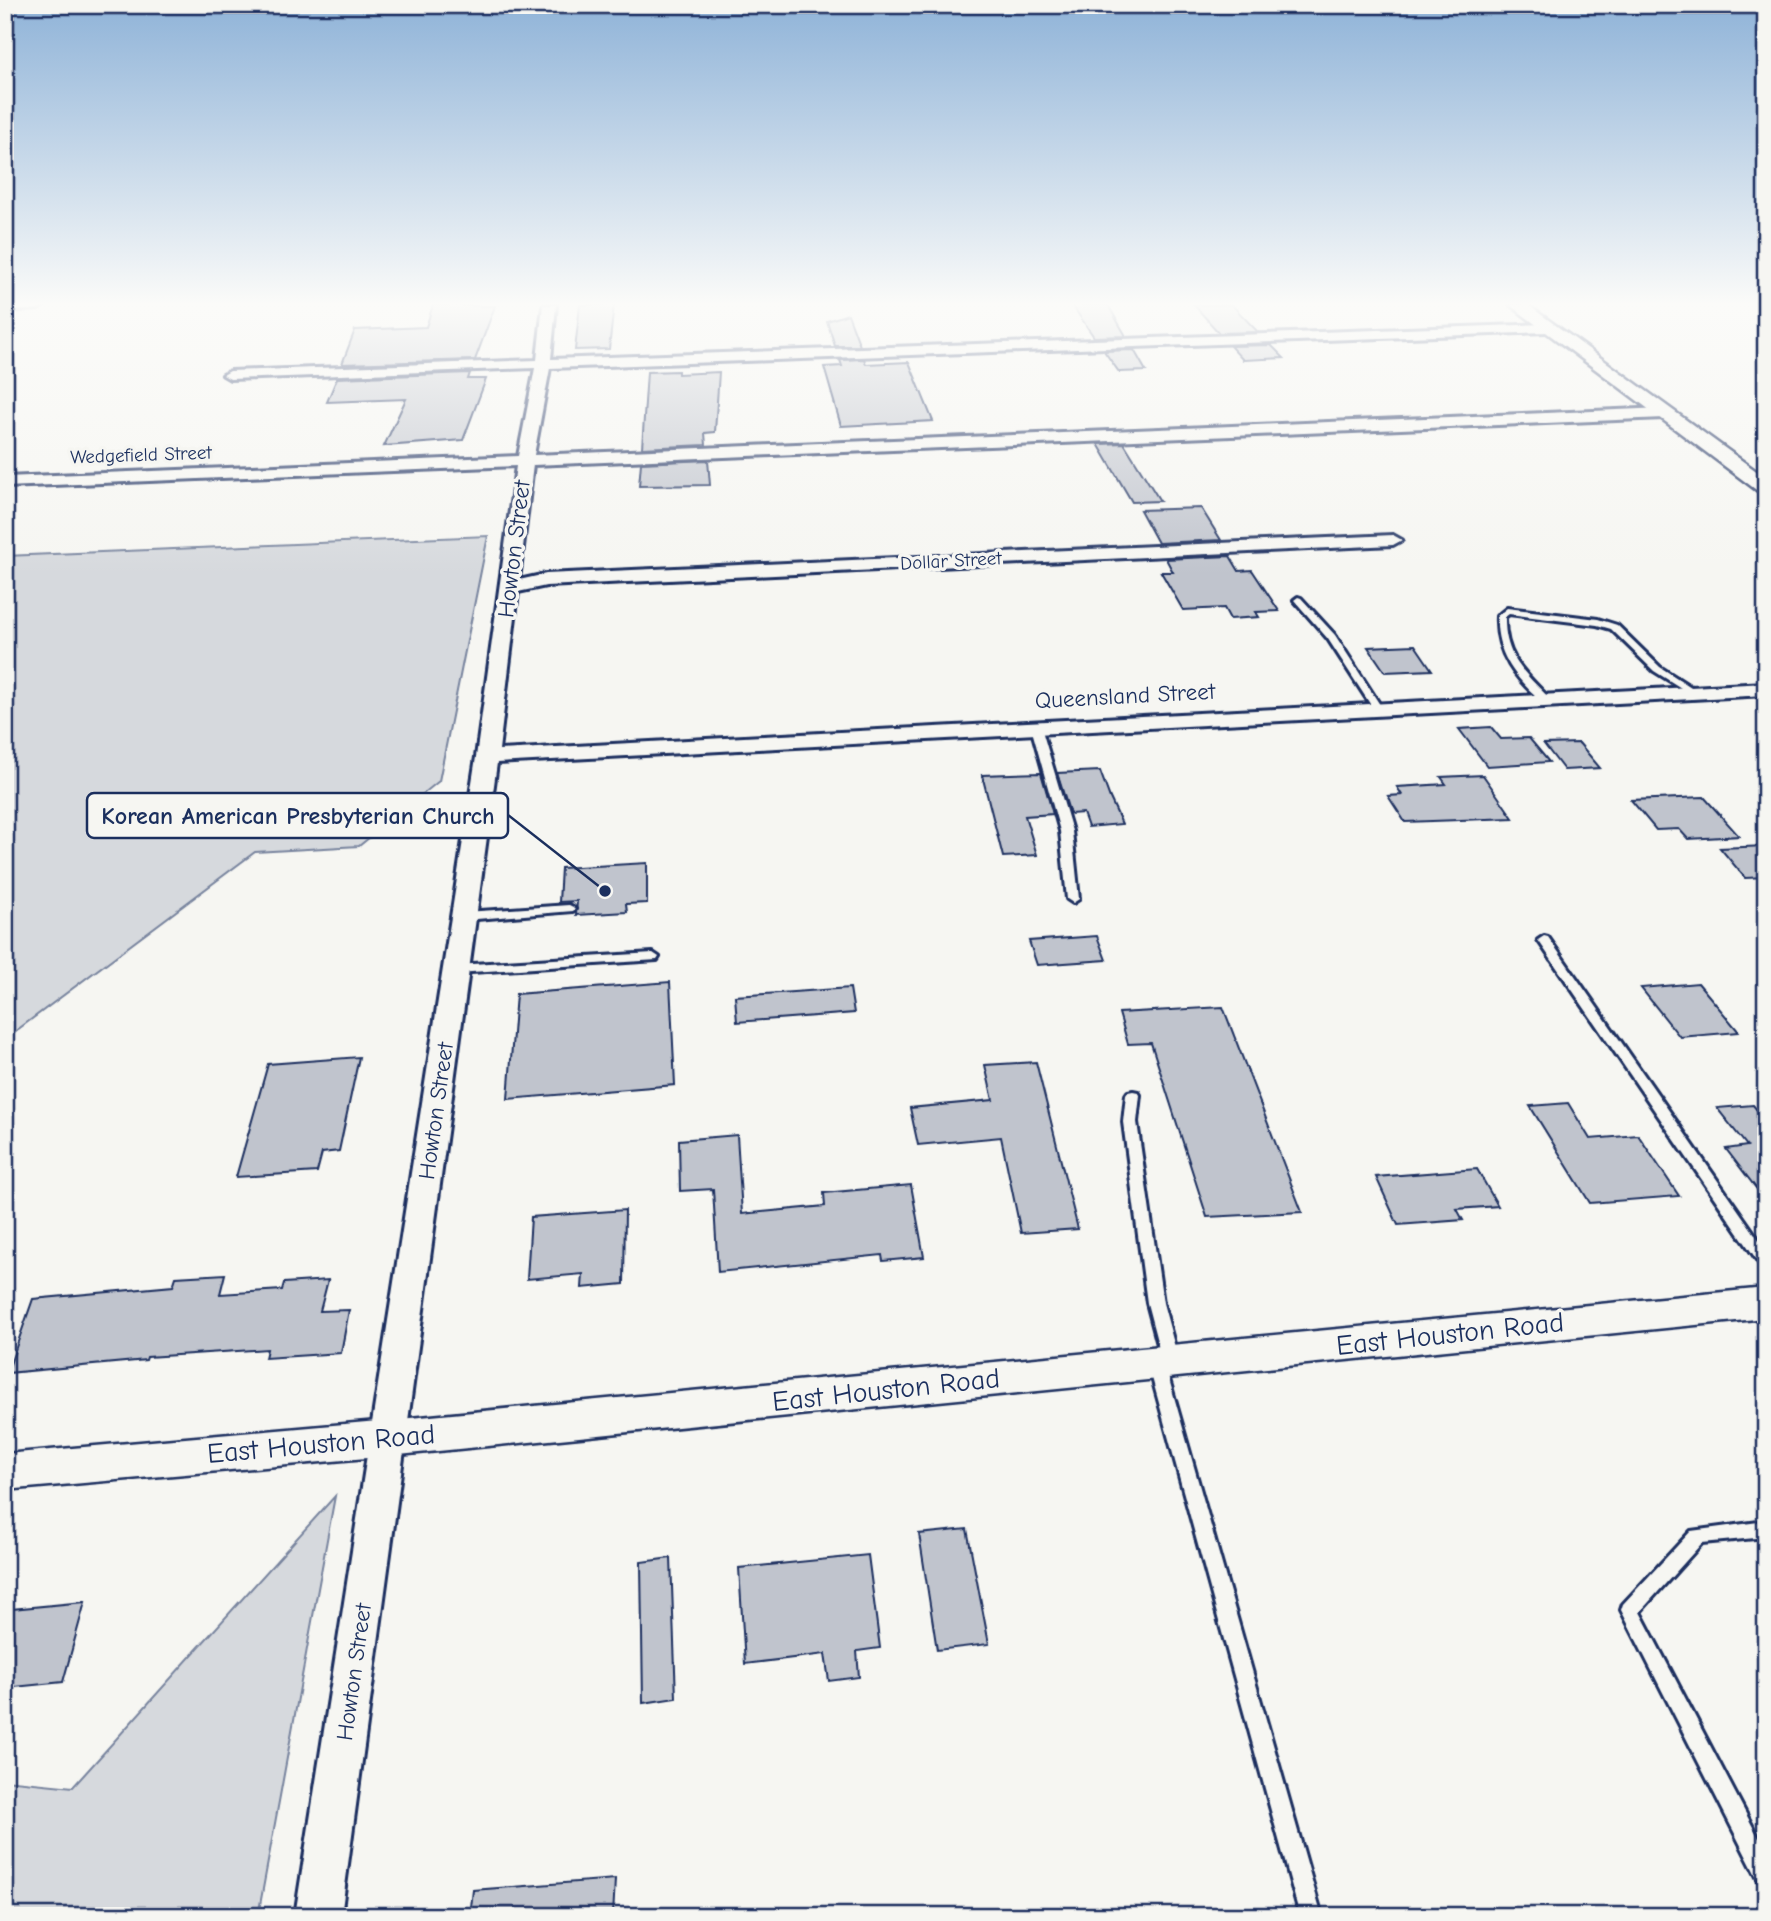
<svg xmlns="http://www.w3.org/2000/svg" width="1771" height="1921" font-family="'Comic Neue',sans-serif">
	<rect width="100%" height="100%" fill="#f6f6f2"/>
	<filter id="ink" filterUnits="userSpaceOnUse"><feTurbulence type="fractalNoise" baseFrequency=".0143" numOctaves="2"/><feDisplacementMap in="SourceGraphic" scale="14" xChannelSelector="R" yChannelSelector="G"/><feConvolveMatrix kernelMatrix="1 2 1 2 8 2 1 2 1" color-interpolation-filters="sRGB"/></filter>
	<g filter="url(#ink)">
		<path fill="#d6d9dd" stroke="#78849e" stroke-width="2" d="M488,536L439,781L359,846L255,852L5,1039V556Z
			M335,1496L258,1916H5V1780L73,1787Z"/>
		<path fill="#c0c4cd" stroke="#1b2f5e" stroke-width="2" d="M433,305L495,306L475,360L342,364L355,330L426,327Z
			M580,305H614L609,349L575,350Z
			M1072,305H1108L1126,336L1094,337Z
			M1194,305H1232L1258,332L1219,333Z
			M848,314L860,346H835L827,321Z
			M1271,345L1284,358L1243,360L1230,346Z
			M1134,350L1146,371L1119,372L1104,351Z
			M864,359L866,364L909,362L933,421L841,426L824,367L842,366L840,360Z
			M678,371V374L719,372L715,432L705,433L706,445L642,448L647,372Z
			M470,373L468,379H486L463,440L384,446L406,399L327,402L337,378Z
			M1124,443L1160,501L1132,502L1098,444Z
			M708,460L710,485L639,486L641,463Z
			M1201,508L1221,540L1158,543L1140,510Z
			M1230,556L1239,571L1252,570L1279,611L1256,612L1259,617L1230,619L1224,608L1183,610L1161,572H1173L1166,559Z
			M1415,645L1432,670L1385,672L1368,647Z
			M1491,727L1501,739L1529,738L1549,762L1487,766L1459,729Z
			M1579,743L1600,768L1564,770L1544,744Z
			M1100,771L1110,798L1122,824L1088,827L1083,813L1070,814L1057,773Z
			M1041,773L1053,814L1025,816L1037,855L1003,857L982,775Z
			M1483,775L1513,818L1405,822L1388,796L1402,795L1397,787L1446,784L1441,777Z
			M1704,797L1739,836L1688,839L1679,829L1656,830L1631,800Z
			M1766,846V877L1745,878L1720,848Z
			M647,863V903L626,904L627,912L576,915L577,901L559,902L561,868Z
			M1097,936L1106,960L1037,965L1029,941Z
			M670,982L675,1085L508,1099L516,994Z
			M1698,983L1739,1032L1680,1037L1641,988Z
			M850,988L854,1013L737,1022L735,996Z
			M1223,1007L1302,1212L1207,1217L1151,1043L1128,1044L1119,1013Z
			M359,1057L339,1151L322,1153L317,1172L236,1177L268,1064Z
			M1036,1062L1078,1229L1021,1233L1001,1137L918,1145L910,1108L993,1100L985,1065Z
			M1568,1103L1590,1139L1638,1135L1679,1196L1590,1203L1530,1106Z
			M1753,1105L1766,1121V1201L1726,1149L1747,1146L1717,1108Z
			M737,1135L742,1214L825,1206L824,1193L911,1185L924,1257L883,1261L882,1255L718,1272L713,1189L680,1191L679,1140Z
			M1477,1169L1498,1206L1457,1209L1463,1220L1398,1225L1376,1177Z
			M625,1210L624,1284L582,1288L583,1274L527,1279L531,1217Z
			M225,1274L220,1294L282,1290L284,1283L328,1280L320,1311L349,1310L341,1353L265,1358L267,1349L147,1357L146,1360L7,1373L33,1299L173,1286L176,1277Z
			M967,1529L989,1644L937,1650L919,1534Z
			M868,1555L880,1648L857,1651L859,1677L829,1681L825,1654L745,1664L739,1568Z
			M671,1558L676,1698L643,1703L641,1562Z
			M85,1602L63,1682L5,1688V1632L12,1609Z
			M615,1879L613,1916H470L473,1890Z"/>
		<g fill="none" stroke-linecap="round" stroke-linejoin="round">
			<g stroke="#1b2f5e" stroke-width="6">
				<path id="service" d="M1298,597L1301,598L1335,635L1382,708L1380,710H1374L1328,639L1294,600Z
					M1507,608L1598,619L1617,625L1660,667L1702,694L1700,696H1694L1654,671L1611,629L1597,625L1509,614L1505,617C1504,658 1526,674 1552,701L1550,703H1544C1516,680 1495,653 1497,616Z
					M1036,724L1041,727L1072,831L1079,899L1073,903L1067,899L1060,831L1031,727Z
					M569,905L573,907L575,909L573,911L465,920L459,916L465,912Z
					M1544,936L1548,937L1766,1250V1268L1761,1266L1538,940Z
					M653,953L659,957L657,960L456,973L450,969L456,965Z
					M1133,1091L1138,1092L1140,1095L1137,1122L1163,1303L1179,1362L1177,1366L1171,1368L1165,1365L1322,1916H1300L1148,1363L1150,1359L1156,1357L1162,1360L1147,1303L1123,1122L1126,1095L1128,1092Z
					M1766,1521V1537L1702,1543L1640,1612L1766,1852V1884L1759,1881L1621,1610L1623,1604L1691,1531Z"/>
			</g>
			<g stroke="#1b2f5e" stroke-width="6">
				<path id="minor" d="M5,305H44L38,309L5,311Z
					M543,305H556L551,359L1547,324L1554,328L1547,332L550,368L534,455L1664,408L1672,413L1664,418L533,465L519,580L546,574L1393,535L1402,540L1393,545L546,586L518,592L499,750L1766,683V695L497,763L341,1916H295L476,757L516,466L5,487V477L518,456L535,368L230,379L223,375L230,371L537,360Z"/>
			</g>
			<g stroke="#1b2f5e" stroke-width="5">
				<path id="tertiary" d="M1510,305H1528L1766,478V494L1759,492Z
					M1766,1288V1318L389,1456L5,1490V1454L389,1420Z"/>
			</g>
			<use href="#service" fill="#f6f6f2" fill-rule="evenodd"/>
			<use href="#minor" fill="#f6f6f2" fill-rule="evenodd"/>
			<use href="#tertiary" fill="#f6f6f2" fill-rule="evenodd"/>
		</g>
	</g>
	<linearGradient id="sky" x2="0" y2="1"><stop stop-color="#8fb3d8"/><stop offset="0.53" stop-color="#fbfbf9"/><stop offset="1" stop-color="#fbfbf9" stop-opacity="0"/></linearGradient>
	<rect width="1771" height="574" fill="url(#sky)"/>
	<g text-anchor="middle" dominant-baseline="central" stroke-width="7" stroke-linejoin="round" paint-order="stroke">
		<g font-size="19" fill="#1b2f5e" stroke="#f6f6f2">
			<text transform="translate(141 455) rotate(-2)">Wedgefield Street</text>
			<text transform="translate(951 561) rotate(-3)">Dollar Street</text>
		</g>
		<g font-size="23" fill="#1b2f5e" stroke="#f6f6f2">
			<text transform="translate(514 549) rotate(-83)">Howton Street</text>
			<text transform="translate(1125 696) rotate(-3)">Queensland Street</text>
			<text transform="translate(436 1111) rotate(-82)">Howton Street</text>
			<text transform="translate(354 1672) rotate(-82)">Howton Street</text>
		</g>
		<g font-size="28" fill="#1b2f5e" stroke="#f6f6f2">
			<text transform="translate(1450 1334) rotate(-6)">East Houston Road</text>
			<text transform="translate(886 1390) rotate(-6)">East Houston Road</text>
			<text transform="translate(321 1444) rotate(-5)">East Houston Road</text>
		</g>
	</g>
	<path fill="none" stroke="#1b2f5e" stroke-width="2.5" d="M605 891L508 815"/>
	<circle fill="#1b2f5e" stroke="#f6f6f2" stroke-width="2.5" cx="605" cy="891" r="7"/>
	<rect fill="#f6f6f2" stroke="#1b2f5e" stroke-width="2.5" x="87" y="793" width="421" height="45" rx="7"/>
	<g font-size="24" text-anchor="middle" font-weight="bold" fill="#1b2f5e">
		<text x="298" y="824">Korean American Presbyterian Church</text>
	</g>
	<rect width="1771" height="1921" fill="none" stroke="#f6f6f2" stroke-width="28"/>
	<rect x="14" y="14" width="1743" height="1893" fill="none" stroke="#1b2f5e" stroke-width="2.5" filter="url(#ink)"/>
</svg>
